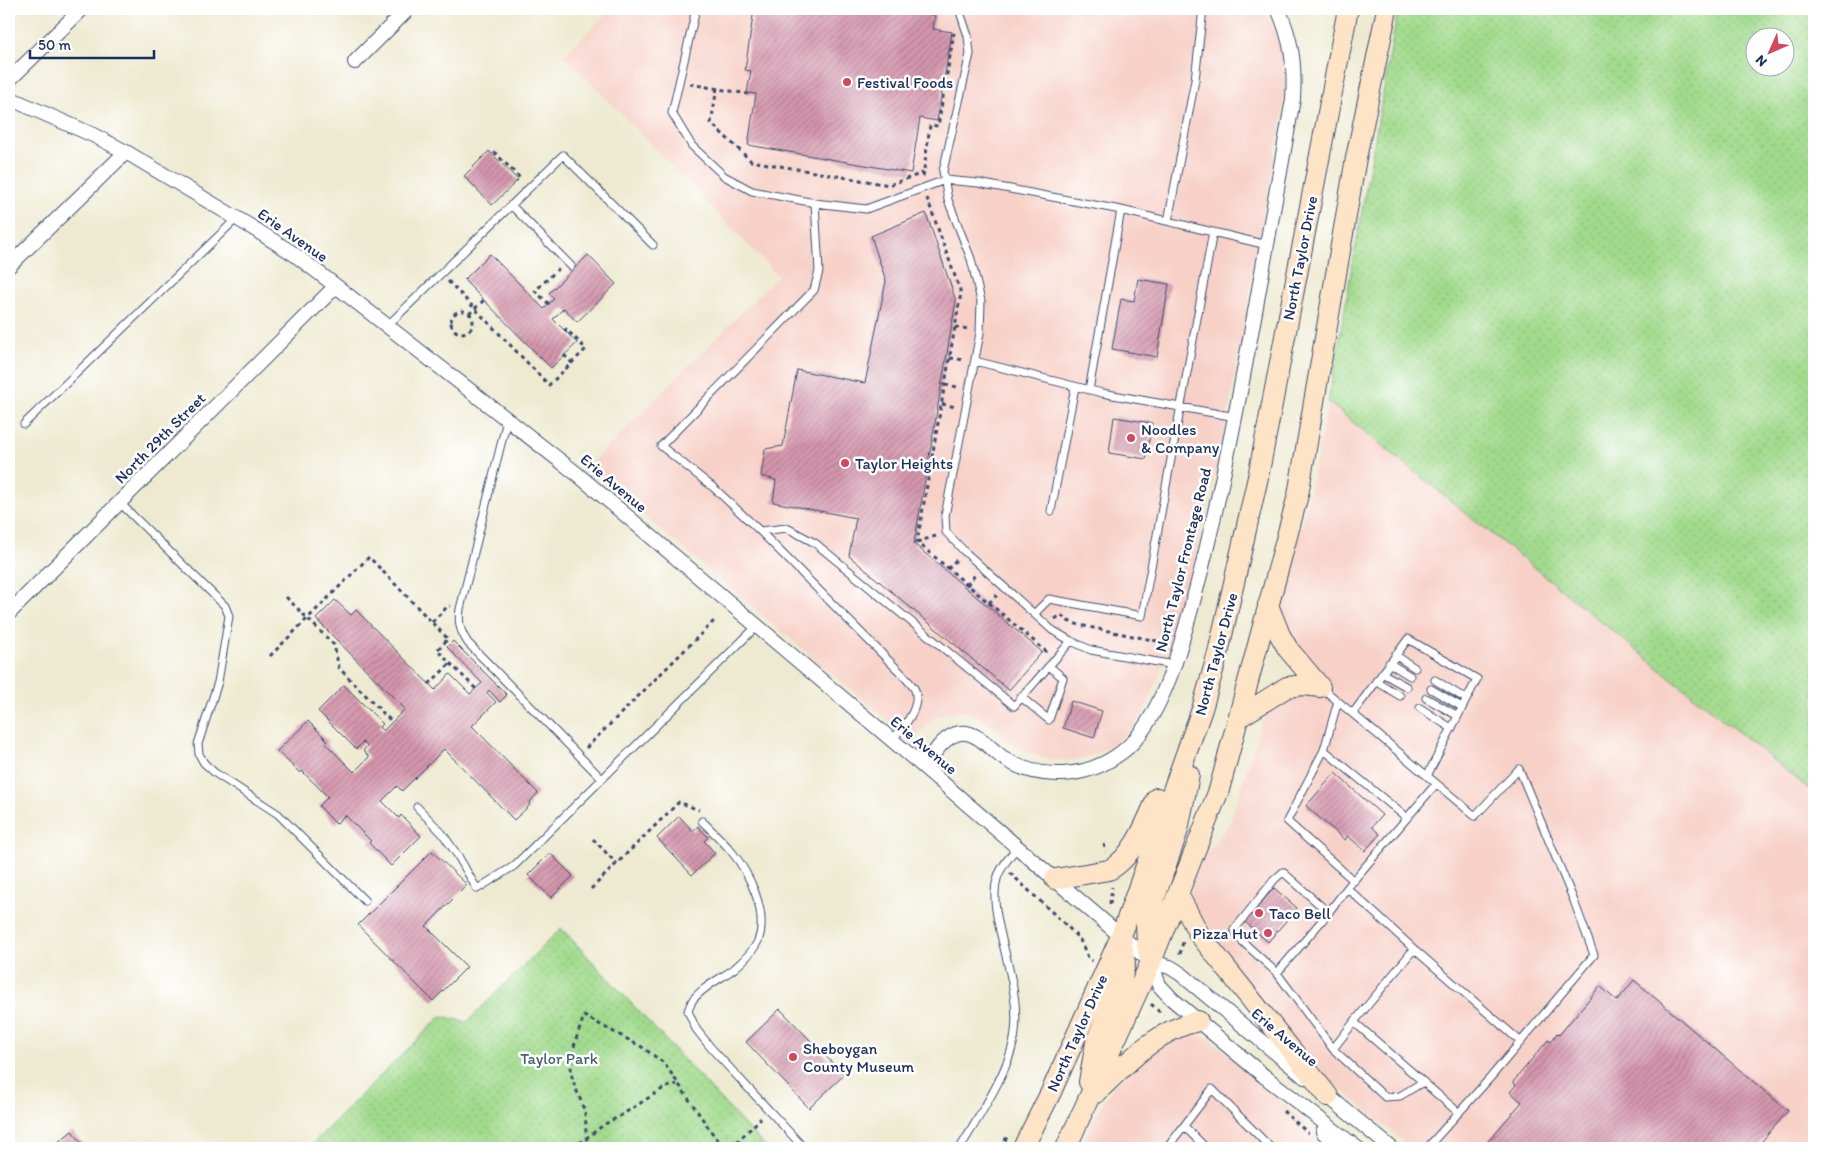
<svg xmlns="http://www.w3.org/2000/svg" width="1823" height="1157" font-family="Itim,sans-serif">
	<defs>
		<pattern id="grass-dots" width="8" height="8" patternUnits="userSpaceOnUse" patternTransform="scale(1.25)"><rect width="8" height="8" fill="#a1da8c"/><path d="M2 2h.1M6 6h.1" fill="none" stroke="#8abb7b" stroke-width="1.8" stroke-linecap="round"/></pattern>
		<pattern id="building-hatch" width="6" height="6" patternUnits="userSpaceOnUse" patternTransform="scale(1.25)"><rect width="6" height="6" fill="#d596ac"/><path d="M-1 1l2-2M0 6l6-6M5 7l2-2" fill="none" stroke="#ac7b8f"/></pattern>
	</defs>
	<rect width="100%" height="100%" fill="#fff"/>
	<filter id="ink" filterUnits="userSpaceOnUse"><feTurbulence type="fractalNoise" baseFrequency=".02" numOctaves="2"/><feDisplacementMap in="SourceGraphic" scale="10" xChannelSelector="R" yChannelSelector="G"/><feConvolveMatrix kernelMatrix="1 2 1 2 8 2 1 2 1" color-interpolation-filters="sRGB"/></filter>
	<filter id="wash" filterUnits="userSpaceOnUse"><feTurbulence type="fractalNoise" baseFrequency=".0096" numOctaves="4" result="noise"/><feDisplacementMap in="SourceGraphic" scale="20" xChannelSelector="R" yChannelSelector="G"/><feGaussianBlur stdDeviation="1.12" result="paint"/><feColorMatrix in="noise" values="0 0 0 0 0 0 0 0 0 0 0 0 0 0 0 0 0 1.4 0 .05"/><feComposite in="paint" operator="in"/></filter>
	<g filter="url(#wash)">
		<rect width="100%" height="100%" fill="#eeead1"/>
		<path fill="#f7d1c7" d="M611,9H1265L1281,44L1286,82L1283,110L1222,448L1176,635L1144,712L1134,726L1121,739L1106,749L1081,759L1063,761L1049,759L1034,755L1019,748L986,721L972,714L960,711L949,712L935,718L911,740L587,468L778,276L564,55Z
			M1328,402L1814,793V1148H1411L1309,1062L1224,956L1191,902V893L1198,868L1201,861L1229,825L1264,716L1268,711L1294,693L1315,696L1329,680L1304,659L1280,618L1282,604L1308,499Z
			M1190,1032L1209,1038L1259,1081L1332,1148H1079L1094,1118L1115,1084L1154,1049Z"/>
		<path fill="url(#grass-dots)" stroke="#5e8475" fill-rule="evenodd" d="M1398,9H1814V793L1328,402ZM1756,38H1786V68H1756Z
			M561,928L766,1148H308L441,1016L467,1022Z"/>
		<g id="blocks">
			<path fill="url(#building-hatch)" d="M754,9H930L929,14L935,15L933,29L952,32L937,121L920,118L911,173L748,145L756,94L747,93L751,71L745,70Z
				M489,151L518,180L492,205L464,176Z
				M926,213L956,301L914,544L1042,652L1009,690L849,556L856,518L773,502L776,480L761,476L765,449L783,446L797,370L865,383L886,281L871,236Z
				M490,254L544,309L554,299L549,293L588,255L616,284L577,322L564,308L553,319L577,343L551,368L464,280Z
				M1138,279L1169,284L1157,357L1112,349L1121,299L1134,301Z
				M1114,417L1152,423L1146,459L1109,453Z
				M335,600L351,615L356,610L435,690L450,674L470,694L482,683L447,647L453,641L507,695L500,702L489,690L487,693L496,702L472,726L538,793L529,803L530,805L514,820L444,749L402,791L397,786L382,801L399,818L401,815L421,836L391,866L369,843L371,841L345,815L336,824L319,806L328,797L302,771L300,773L277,751L308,721L328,741L326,744L354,772L369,757L363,751L367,746L363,742L356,749L318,711L344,685L383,724L379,727L383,731L405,709L316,619Z
				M1071,701L1102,711L1094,738L1063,728Z
				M1335,773L1382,815L1372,827L1380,834L1365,851L1348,836L1345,840L1306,806Z
				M679,816L693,831L698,826L708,837L704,841L715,853L692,875L657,838Z
				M432,851L467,885L426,926L467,967L433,1001L358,925Z
				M550,853L573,876L551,898L528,875Z
				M1274,888L1297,908L1268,942L1245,922Z
				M1634,980L1788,1111L1756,1148H1482L1522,1102L1510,1092L1516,1085L1513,1082L1548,1040L1551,1042L1557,1033L1559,1035L1600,986L1617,1001Z
				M780,1009L844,1075L809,1108L746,1042Z
				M72,1131L86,1148H55L53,1146Z"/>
		</g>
	</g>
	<g filter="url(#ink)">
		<use href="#blocks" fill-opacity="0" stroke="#3b4b6f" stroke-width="1"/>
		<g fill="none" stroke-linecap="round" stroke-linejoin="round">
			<g stroke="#3b4b6f" stroke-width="9">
				<path id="service" d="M696,9L672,113L692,146L724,176L752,191L815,203L866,209L945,180L978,183L1121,210L1267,245
					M959,9L968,36L970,54L943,171L948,200L971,259L981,301L980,333L945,516L946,532L964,551L1052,630L1071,641L1091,650L1174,665
					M511,205L571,266
					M1168,221L1195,80L1203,9
					M387,326L563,155L653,245
					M975,361L1102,393L1236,417
					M1089,390L1121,210
					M507,420L460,609C458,623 460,631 468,643L602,779
					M24,424L237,218
					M120,503L225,606L229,616L218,682L198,744L199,754L204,763L215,773L278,814L365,901
					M1051,511L1075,387
					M760,531L714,488L661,446L814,290L819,271L815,203
					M1034,614L1049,599L1142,616L1213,232
					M1395,655L1415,668
					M1389,663L1410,676
					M1382,673L1407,687
					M1435,680L1466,699
					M1376,681L1400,696
					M1322,688L1475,816L1519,769L1574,901L1594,955L1490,1078L1427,1148
					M1431,689L1462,707
					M1021,697L1049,720L1063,678L1049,666
					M1426,698L1458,716
					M1338,701L1324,750L1287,821L1354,881
					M1420,708L1451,728
					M1353,713L1408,639L1477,679L1427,776
					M892,740C903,728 921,708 915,690C913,685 906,679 902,674L760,531L787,528L815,543L1014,706L1071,641
					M1324,750L1407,818
					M417,807L442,833L458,856L477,889L514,866L757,626
					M702,821C712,831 723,841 732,852C749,873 769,913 758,941C754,950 743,961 735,968C722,978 702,987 692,1001C691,1004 689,1008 688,1011L696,1029L711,1048L804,1148
					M1414,949L1347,888L1436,784
					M1277,973L1243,942L1234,930L1274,880L1283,872L1329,913
					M1354,1022L1414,949L1521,1042
					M1333,1049L1277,973L1325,917L1347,888
					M1423,1082L1400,1096L1385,1097L1333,1049L1354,1022L1459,1113
					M1184,1126L1206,1148
					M960,1148C978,1118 1012,1067 1015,1032C1019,1000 1008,966 1001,935C997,918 992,896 997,879C1000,867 1010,857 1017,847
					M1167,1148L1212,1089L1271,1148"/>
			</g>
			<g stroke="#3b4b6f" stroke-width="16">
				<path id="minor" d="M355,62L408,9
					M9,80L82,9
					M9,98L93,135L126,152L248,225L294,254L336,286L577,474L924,767L1151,962L1170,967L1181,974L1305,1077
					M9,266L126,152
					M9,613L336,286
					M924,767C933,755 943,736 960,733C977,731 989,748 1002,757C1039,782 1087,779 1122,752C1166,719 1187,623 1201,571C1223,483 1240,395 1256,306C1268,237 1281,168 1293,99C1295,65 1292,40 1278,9
					M1151,962L1159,985L1172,999L1264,1076L1357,1148
					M1322,1091L1391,1148
					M1323,1132L1340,1148"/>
			</g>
			<g stroke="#3b4b6f" stroke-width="22">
				<path id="secondary" d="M1268,605L1280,635L1288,649L1320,687
					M1238,718L1287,687L1304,685L1320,687
					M1055,879L1109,870C1133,858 1147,821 1157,798
					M1178,894L1199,934L1328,1096
					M1151,962L1147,946L1146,923L1178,830L1189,775
					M1089,1082L1096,1042L1121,982L1125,964L1121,936
					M1096,1093C1126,1064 1156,1030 1198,1021
					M1023,1148L1051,1092L1121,936L1202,709L1218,653L1258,477L1348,9
					M1066,1148L1151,962L1219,790L1298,495L1356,158L1387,9"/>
			</g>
			<path stroke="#3b4b6f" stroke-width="3" stroke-dasharray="4 4" stroke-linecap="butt" d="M690,84L748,94
				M717,88L711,123L751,161L889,185L923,173
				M494,152L522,180
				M923,177L930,125L938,126L954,33
				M927,198L961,293L917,542L1048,653
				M448,281L549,385L586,349L566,329L565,331
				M549,304L535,291L559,268
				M451 322a11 11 0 1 1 22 0a11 11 0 1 1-22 0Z
				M469,314L484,300
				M955,327L969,329
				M564,355L572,363
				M950,358L964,360
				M945,385L959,387
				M942,404L956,407
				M917,542L936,536
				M948,569L958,558
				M967,585L975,575
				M286,597L334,645L339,668L392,722
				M989,603L997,595
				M1055,619L1061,615L1068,621L1079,625L1167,643
				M432,622L448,606H450
				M270,656L369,557L448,639L437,650L476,689
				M429,684L451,663
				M586,748L715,620
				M593,839L617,864
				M1104,844L1106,852
				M1010,873L1067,926L1080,940L1088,957L1092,961
				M591,889L679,802L699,810
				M1110,904L1112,887
				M1180,954L1183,942
				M1151,1004L1163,1015
				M1283,1111L1308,1133
				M573,1148L605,1124L620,1116L664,1088L677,1084
				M589,1148C584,1135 587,1126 585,1114C582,1101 575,1089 572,1077C568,1057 578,1034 584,1016L642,1047L664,1063L715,1137L726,1148
				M731,1148L761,1118
				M1001,1148L1007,1137"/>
			<use href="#service" stroke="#fff" stroke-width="7"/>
			<use href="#minor" stroke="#fff" stroke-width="14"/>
			<use href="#secondary" stroke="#fee4c6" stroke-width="20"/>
		</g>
	</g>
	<g fill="#d1495b" stroke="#fff" stroke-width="2">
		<circle cx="847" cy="82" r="5"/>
		<circle cx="1131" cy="438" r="5"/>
		<circle cx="845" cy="463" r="5"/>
		<circle cx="1259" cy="913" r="5"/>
		<circle cx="1268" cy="933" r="5"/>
		<circle cx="793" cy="1057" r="5"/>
	</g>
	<g text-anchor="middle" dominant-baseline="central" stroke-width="5" stroke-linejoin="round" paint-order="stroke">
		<g font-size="16" fill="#1b2f5e" stroke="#fff" text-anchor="start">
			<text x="857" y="82">Festival Foods</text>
			<text x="1141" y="429">Noodles<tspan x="1141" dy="18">&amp; Company</tspan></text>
			<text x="855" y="463">Taylor Heights</text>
			<text x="1269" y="913">Taco Bell</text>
			<text x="1258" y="933" text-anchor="end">Pizza Hut</text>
			<text x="803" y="1048">Sheboygan<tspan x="803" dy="18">County Museum</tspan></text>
		</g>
		<g font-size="16" fill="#1b2f5e" stroke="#fff">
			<text transform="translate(293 235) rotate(35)">Erie Avenue</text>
			<text transform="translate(1300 258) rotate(-79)">North Taylor Drive</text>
			<text transform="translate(160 438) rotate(-45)">North 29th Street</text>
			<text transform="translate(614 483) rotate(40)">Erie Avenue</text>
			<text transform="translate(1183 560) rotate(-76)">North Taylor Frontage Road</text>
			<text transform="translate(1216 654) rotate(-75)">North Taylor Drive</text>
			<text transform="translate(924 745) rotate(40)">Erie Avenue</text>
			<text transform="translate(1077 1033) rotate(-66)">North Taylor Drive</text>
			<text transform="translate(1285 1037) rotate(40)">Erie Avenue</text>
		</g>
		<g font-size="16" fill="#43626c" stroke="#fff">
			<text x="559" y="1058">Taylor Park</text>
		</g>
	</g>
	<rect width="1823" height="1157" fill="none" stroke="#fff" stroke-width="30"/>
	<g transform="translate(1770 52) rotate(225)"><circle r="24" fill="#ffffff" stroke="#a4acbf"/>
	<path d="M0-4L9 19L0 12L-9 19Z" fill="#d1495b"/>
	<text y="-8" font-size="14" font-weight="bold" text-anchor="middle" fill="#1b2f5e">N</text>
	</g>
	<path d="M30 50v8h124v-8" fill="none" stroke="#1b2f5e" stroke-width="2.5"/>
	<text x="38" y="50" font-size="15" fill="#1b2f5e" stroke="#ffffff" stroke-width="4" paint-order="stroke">50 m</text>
</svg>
